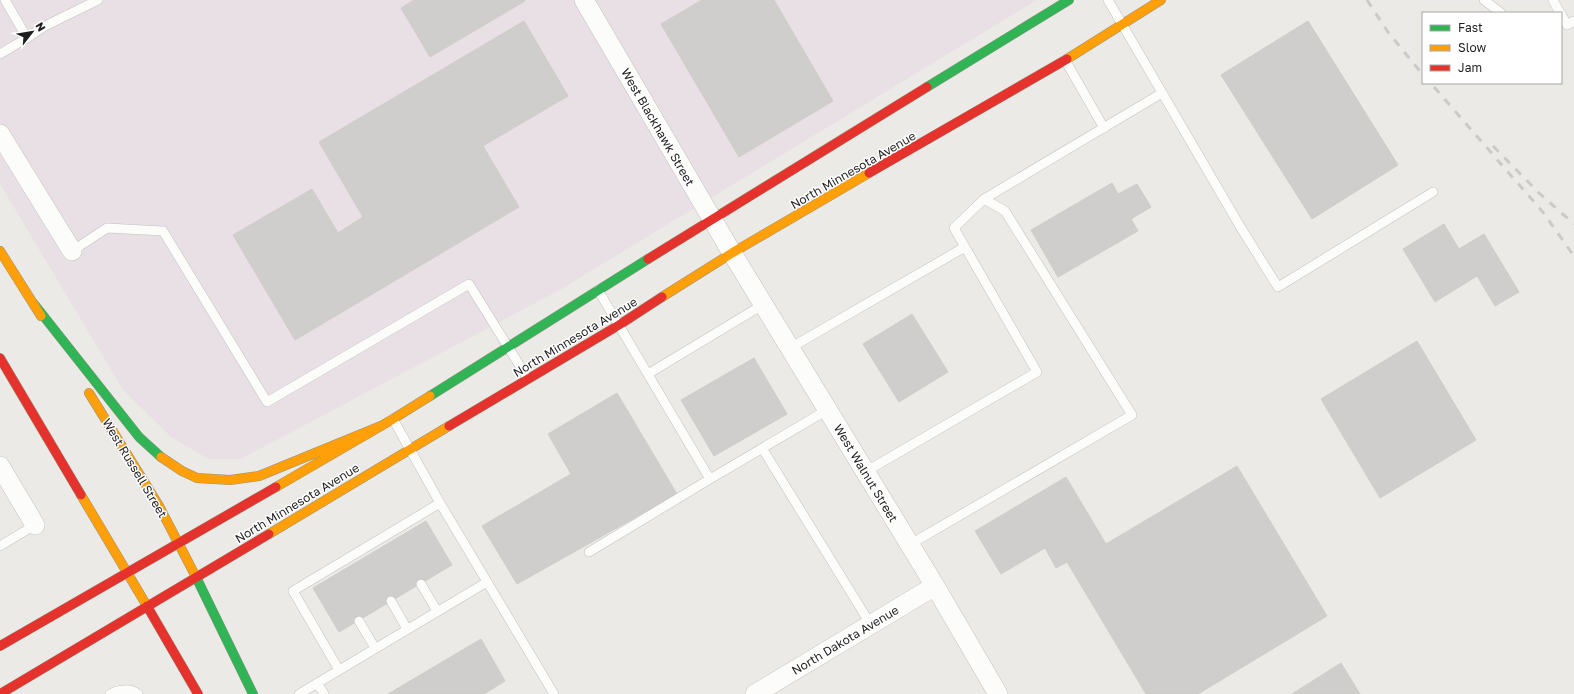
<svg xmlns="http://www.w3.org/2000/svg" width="1574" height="694" font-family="'Golos Text',sans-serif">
	<rect width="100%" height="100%" fill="#eceae7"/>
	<path fill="#e9e0e6" d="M0,0H1037L558,291L241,459H208L171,437L123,390L0,184Z"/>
	<path fill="#d0cecc" stroke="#cfccc9" d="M414,0H524L525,1L430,57L401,8Z
		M702,0H774L833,101L739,157L661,24Z
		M524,21L568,96L483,146L519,207L295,340L233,235L312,189L338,233L363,217L319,142Z
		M1308,21L1398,165L1312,219L1221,75Z
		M1112,183L1118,194L1137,184L1151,207L1131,219L1138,231L1058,277L1031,230Z
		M1444,224L1459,249L1484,234L1519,292L1495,306L1477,276L1435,302L1403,249Z
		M912,314L948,372L899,402L863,344Z
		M1417,341L1476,440L1380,498L1321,399Z
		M754,358L787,414L714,456L681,400Z
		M617,393L677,494L517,584L482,526L571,474L548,434Z
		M1237,466L1327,616L1198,694H1146L1067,562L1056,568L1045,548L1001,574L975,531L1066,477L1106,544Z
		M426,521L452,565L339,632L313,588Z
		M481,639L505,681L484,694H388Z
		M1341,663L1360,694H1292Z"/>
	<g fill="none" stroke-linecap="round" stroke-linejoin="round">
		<g stroke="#c2c1bf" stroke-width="10">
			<path id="lane" d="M1108,0L1241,228L1278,287L1433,192
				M1484,0L1501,13
				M1553,0L1560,13
				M1561,14L1567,25L1574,21
				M27,38L45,26L98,0
				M0,54L27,38L5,0
				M1065,60L1104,128
				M72,251L107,228L163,231L267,402L469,284L528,379
				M598,290L710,479
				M790,348L965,247
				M648,374L764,304
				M393,419L440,503L554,694
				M762,448L871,625
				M865,472L1037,372L954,228L984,199L1162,93
				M909,545L1132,415L1005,211L984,199
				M0,546L35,525
				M589,552L710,479L827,410
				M421,584L437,611
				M391,601L407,629
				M359,621L375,648
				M339,670L293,591L440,503
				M317,683L324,694
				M110,694C117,689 131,688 138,694
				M299,694L487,582"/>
		</g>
		<g stroke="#c2c1bf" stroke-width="20">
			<path id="street" d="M584,0L732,253L935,586L998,694
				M0,134L72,251
				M0,466L35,525
				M755,694L935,586"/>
		</g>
		<g stroke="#959481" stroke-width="10">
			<path id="fast" d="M927,87L1069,0
				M34,304L139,437L161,457
				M430,396L648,259
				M196,577L253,694"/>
		</g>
		<g stroke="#959481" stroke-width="10">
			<path id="slow" d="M1067,59L1161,0
				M0,251L41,316
				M662,297L732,253L869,173
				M89,393L159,506L196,577
				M161,457L182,471L197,478L230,480L259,476L381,426
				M276,487L393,419L430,396
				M81,495L147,606
				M269,534L449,426"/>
		</g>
		<g stroke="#959481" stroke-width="10">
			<path id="jam" d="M869,173L1067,59
				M648,259L927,87
				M0,358L81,495
				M449,426L619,325L662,297
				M147,606L198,694
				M0,646L276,487
				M0,694L269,534"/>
		</g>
		<use href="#lane" stroke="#fcfcfb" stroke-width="9"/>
		<use href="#street" stroke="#fcfcfb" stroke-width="19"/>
		<use href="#fast" stroke="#30b455" stroke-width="9"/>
		<use href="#slow" stroke="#ff9f0a" stroke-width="9"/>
		<use href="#jam" stroke="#e5322d" stroke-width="9"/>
		<path stroke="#cacac9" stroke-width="3" stroke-dasharray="8 8" stroke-linecap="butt" d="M1367,0L1388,32L1423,75
			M1434,87L1542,211L1574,256
			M1493,146L1538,192L1574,224"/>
	</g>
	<g text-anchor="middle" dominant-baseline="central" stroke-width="3" stroke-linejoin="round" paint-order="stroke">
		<g font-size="12" fill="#1e1e1e" stroke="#fff">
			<text transform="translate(658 127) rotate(60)">West Blackhawk Street</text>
			<text transform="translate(853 170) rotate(-30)">North Minnesota Avenue</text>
			<text transform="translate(575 337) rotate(-31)">North Minnesota Avenue</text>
			<text transform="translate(135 468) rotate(59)">West Russell Street</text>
			<text transform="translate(866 473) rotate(59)">West Walnut Street</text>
			<text transform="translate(297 503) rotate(-31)">North Minnesota Avenue</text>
			<text transform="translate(845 640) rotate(-31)">North Dakota Avenue</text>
		</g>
	</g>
	<rect x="1422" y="12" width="140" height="72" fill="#ffffff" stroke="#a5a5a5"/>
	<rect x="1430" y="25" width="20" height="6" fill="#30b455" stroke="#a5a5a5"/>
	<text x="1458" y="32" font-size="12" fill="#1e1e1e">Fast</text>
	<rect x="1430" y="45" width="20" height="6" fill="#ff9f0a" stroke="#a5a5a5"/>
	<text x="1458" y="52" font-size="12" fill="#1e1e1e">Slow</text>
	<rect x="1430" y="65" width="20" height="6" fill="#e5322d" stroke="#a5a5a5"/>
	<text x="1458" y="72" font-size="12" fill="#1e1e1e">Jam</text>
	<g transform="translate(32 32) rotate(59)" stroke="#ffffff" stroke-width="3" paint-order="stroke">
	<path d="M0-3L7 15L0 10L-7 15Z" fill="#1e1e1e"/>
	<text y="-6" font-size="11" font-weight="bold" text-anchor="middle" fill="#1e1e1e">N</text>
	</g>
</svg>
